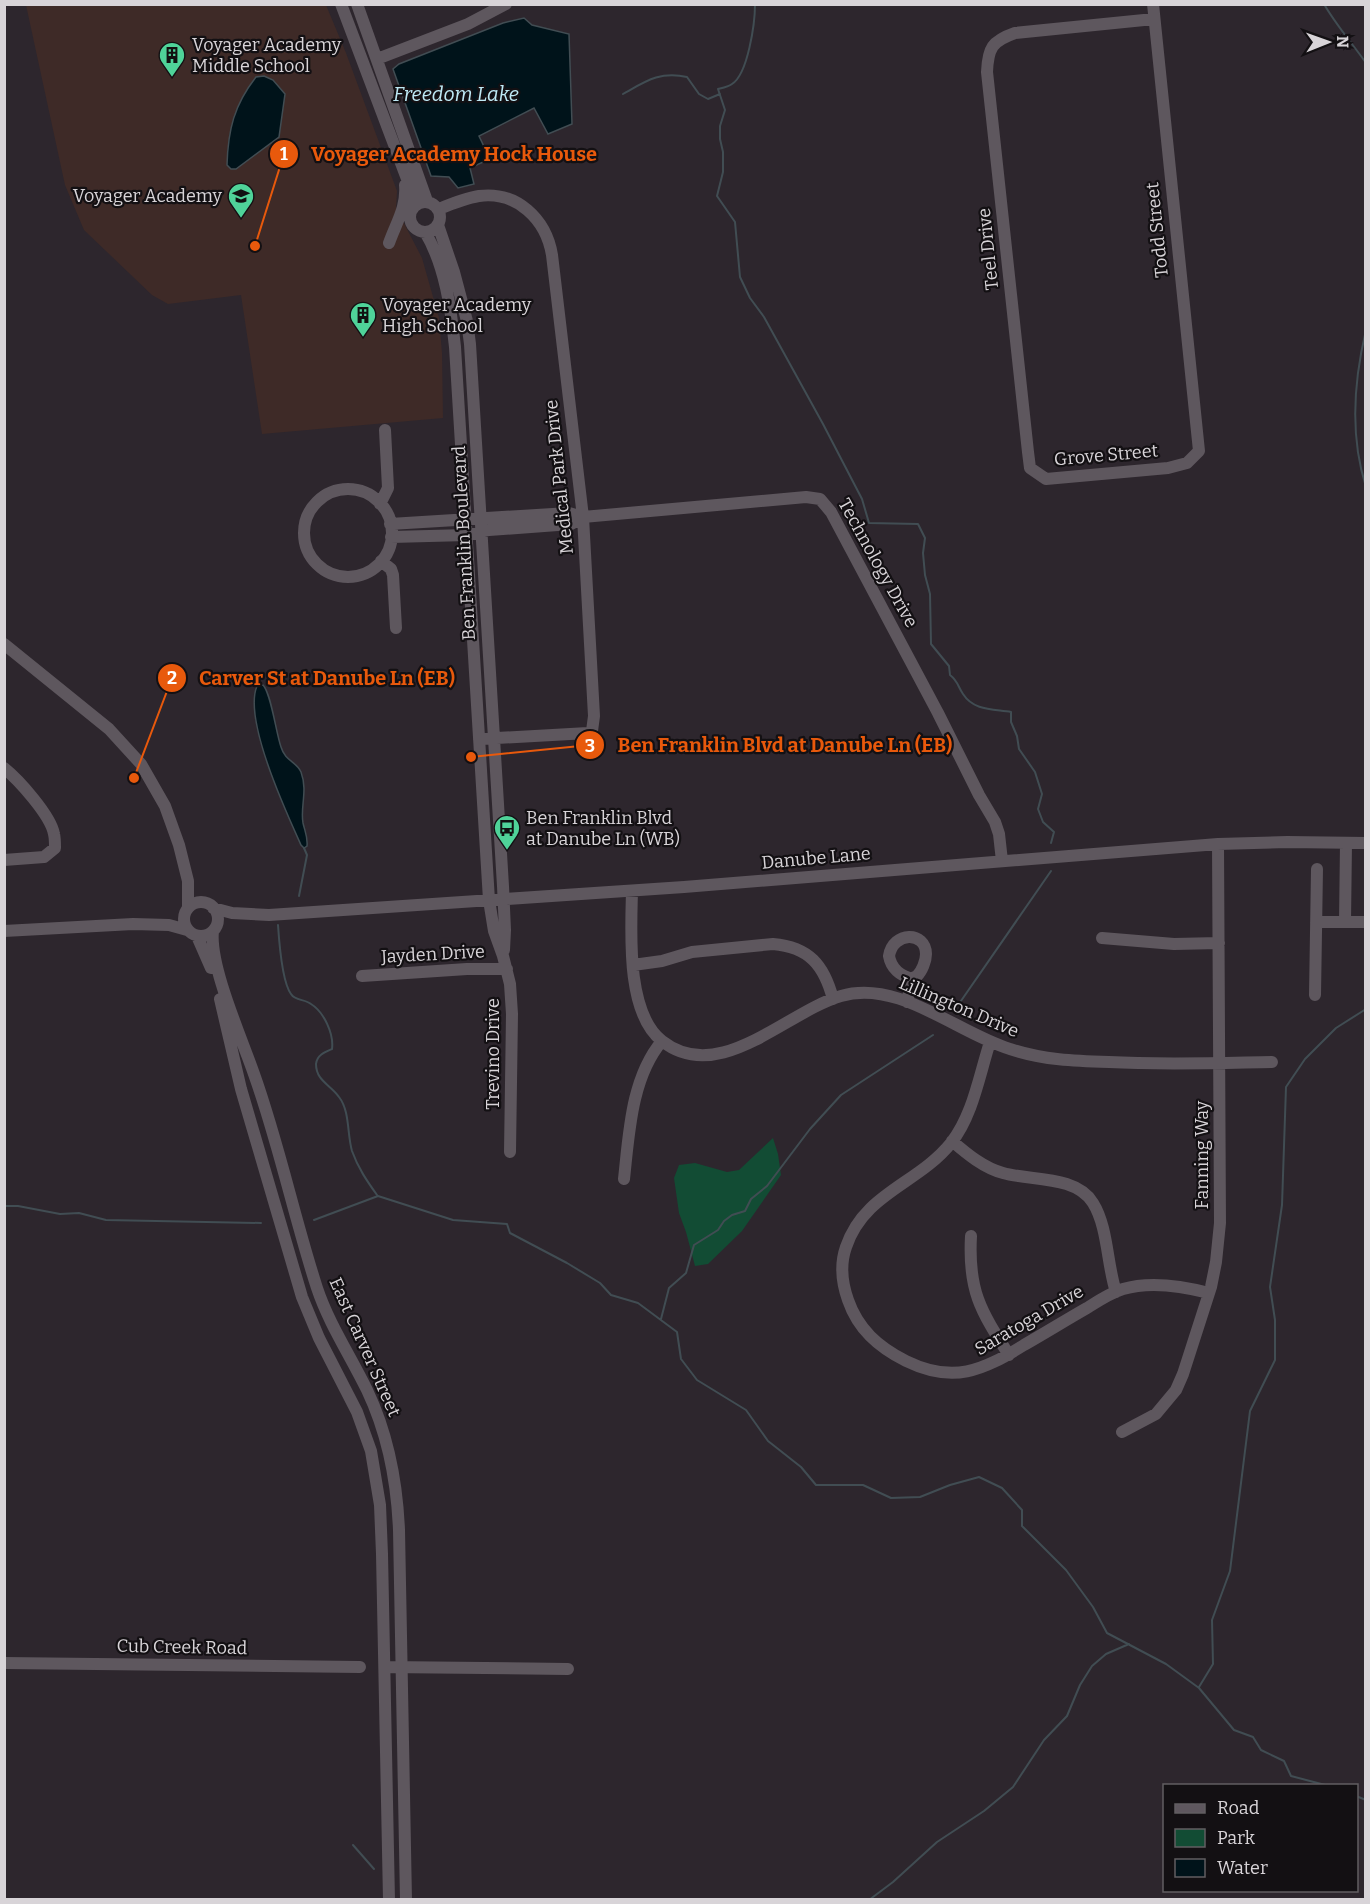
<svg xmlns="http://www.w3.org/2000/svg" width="1370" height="1904" font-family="Bitter,serif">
	<rect width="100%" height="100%" fill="#2d262d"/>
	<path fill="#3e2a27" d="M26,5H326L346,53L397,191L396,208L422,258L439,318L442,353L443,418L262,434L241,295L168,304L152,295L84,230L65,185Z"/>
	<path fill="#124c34" d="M773,1138L778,1154L781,1175L742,1231L708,1264L695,1266L686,1232L679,1213L674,1178L679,1165L695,1163L727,1172L739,1170Z"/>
	<path fill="#00131a" stroke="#414d53" stroke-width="1.5" d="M524,18L532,25L569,34L572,124L548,134L534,108L479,136L490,159L470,168L474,184L458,188L449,177L431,176L393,69L399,64L503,23Z
		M264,76L273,80L285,94L279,137L236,169H231L227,165C228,130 234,105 256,77Z
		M263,685C271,693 276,733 281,747C285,761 297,762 301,772C308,791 300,807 303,823C305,832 308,837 307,846L304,848L301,845C286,812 243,719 257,686Z"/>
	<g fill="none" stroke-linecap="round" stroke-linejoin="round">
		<path stroke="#414d53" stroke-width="2" d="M755,4C755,23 748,74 732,84C728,87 722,88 718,89L725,110L720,126V139L723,152V172L717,196L735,222L740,277L750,298L764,317L823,424L862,499L869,523L918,524L925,538L923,553L925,575L930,594L931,644L949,666L950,675C958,681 958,687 963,694C974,711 993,709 1011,712V722L1017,736L1019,749L1035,772L1042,794L1038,809L1043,822L1054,832L1051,843
			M1324,4C1336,25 1352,43 1366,63
			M623,94C646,81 660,71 687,77L699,94L708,99L720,94
			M1366,330C1354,380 1350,437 1366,487
			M299,896L307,855L304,848
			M278,925C279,940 282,982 291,994C295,1001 305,999 311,1004C324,1012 334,1034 332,1049C325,1052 317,1055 316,1064C316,1081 331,1085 339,1097C350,1111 347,1134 352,1151C358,1168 367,1181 377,1195
			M954,1011L1051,871
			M4,1206H18L60,1214L79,1213L106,1220L261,1223
			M314,1220L378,1196L453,1220L507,1224L510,1233L567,1263L600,1283L611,1295L638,1303L677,1332L681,1359L697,1380L746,1410L768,1441L801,1467L816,1485H863L891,1498L920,1497L950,1485L979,1477L1002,1488L1022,1510V1526L1066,1570L1093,1607L1107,1633L1166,1664L1199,1688L1234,1730L1253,1737L1261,1750L1284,1761L1291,1776L1329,1786
			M661,1319L669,1288L686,1273L694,1245L718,1230L724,1221L732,1215L745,1211L751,1199L767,1186L810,1129L841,1095L933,1035
			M1199,1687L1213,1664L1212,1620L1230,1571L1250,1411L1275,1360V1320L1270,1287L1282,1205L1286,1087L1305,1059L1336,1028L1366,1009
			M1356,1796L1366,1800
			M353,1845L374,1869
			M869,1900L893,1882L937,1842L984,1811L1013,1787L1044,1740L1067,1716L1080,1685L1092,1666L1106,1654L1129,1644"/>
		<path stroke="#5e575e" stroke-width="12" d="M341,4L413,195L414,206
			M357,4L427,201
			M1153,4L1199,451L1187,463L1168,468L1046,479L1030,468L1028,452L987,72C988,48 992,41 1015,33L1154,19
			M377,59L468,24L506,4
			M410 217a15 15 0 1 1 30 0a15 15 0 1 1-30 0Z
			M439,209C451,204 466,198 479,196C517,191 546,219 552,255L583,517L594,716L592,731L588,733L479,739
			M438,225L454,272L467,321L470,344L503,886L505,930L504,950
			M425,232C445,265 451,309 455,347L489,900L494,931L503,956L510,984L512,1014L510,1152
			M389,243C396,223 407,207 405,185
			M304 533a44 44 0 1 1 88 0a44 44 0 1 1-88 0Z
			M380,504L388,488L385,430
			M390,524L569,513L583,517L806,497L820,499L831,512L938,713L979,795L995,822L999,834L1002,861
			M391,537L467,535L489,530L571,524L583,517
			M381,561L391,569L393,575L396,628
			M4,644L109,729L141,764L165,806L179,845L188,881V908
			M4,768C19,780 51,816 54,834C55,838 55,844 55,848L44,857L4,860
			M632,891C631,933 626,1013 662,1041C719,1086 786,1012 841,996C899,979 957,1033 1010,1049C1043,1060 1075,1061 1109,1062C1163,1065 1218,1063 1272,1062
			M184 919a17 17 0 1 1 34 0a17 17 0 1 1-34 0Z
			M213,908L232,913L269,915L684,887L1218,844L1287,842L1366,843
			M1316,922H1366
			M1345,922L1346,843
			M4,931L133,924L169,925L187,930
			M213,931C209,965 242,1039 254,1074C279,1144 294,1217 317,1288C329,1324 350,1355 367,1390C388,1434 397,1482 399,1530L406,1900
			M197,936L211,968
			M1102,938L1174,944L1219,943
			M633,965L662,961L692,952L773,944C809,947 824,965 833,999
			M362,976L467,969H507
			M1315,995L1317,869
			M220,999L241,1089L302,1297L319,1338L357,1412L371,1451L380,1505L382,1554L389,1900
			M907,1002C909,995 910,984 913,978C914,977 916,977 917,976C922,971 926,961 926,954C926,931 893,931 889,956C891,968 900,976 913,979
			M990,1042C979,1076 973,1115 951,1143C918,1184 864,1193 846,1247C840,1264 842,1283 848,1300C858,1329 878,1347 906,1361C953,1384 982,1371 1024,1345C1045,1333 1066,1320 1087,1308C1098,1301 1110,1293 1123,1289C1150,1281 1182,1286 1209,1293
			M952,1141C967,1154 984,1168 1003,1173C1030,1181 1076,1175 1093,1203C1108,1227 1107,1265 1116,1292
			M624,1179C629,1134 631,1078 662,1041
			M971,1236C968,1290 980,1310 1009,1355
			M1122,1432L1156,1414L1176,1390L1183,1374L1211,1287L1216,1262L1220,1223L1218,844
			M4,1663L360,1667
			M385,1667L568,1669"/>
	</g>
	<defs>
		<g id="building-pin" transform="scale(1.35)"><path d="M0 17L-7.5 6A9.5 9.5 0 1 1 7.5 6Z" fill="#4fd399" stroke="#131013"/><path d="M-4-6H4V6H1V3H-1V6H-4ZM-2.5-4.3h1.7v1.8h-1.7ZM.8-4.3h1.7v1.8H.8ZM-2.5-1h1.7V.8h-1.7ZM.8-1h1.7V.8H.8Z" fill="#111"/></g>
		<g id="school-pin" transform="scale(1.35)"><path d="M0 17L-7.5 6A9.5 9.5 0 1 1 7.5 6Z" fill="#4fd399" stroke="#131013"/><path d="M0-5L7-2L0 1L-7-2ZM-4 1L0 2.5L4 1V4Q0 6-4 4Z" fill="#111"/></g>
		<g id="bus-pin" transform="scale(1.35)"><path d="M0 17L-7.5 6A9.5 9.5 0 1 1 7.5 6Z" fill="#4fd399" stroke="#131013"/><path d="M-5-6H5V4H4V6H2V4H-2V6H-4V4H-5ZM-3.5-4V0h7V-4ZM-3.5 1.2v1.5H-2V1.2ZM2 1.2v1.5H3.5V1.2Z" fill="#111"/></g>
	</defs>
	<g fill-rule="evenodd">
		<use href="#building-pin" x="172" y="55"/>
		<use href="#school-pin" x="241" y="196"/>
		<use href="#building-pin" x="363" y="315"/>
		<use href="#bus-pin" x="507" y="828"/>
	</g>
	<g text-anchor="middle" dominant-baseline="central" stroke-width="4.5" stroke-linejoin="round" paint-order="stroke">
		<g font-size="18" fill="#d8d4d8" stroke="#131013" text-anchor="start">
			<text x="192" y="45">Voyager Academy<tspan x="192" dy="21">Middle School</tspan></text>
			<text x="222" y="196" text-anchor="end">Voyager Academy</text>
			<text x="382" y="305">Voyager Academy<tspan x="382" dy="21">High School</tspan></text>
			<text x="526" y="818">Ben Franklin Blvd<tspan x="526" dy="21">at Danube Ln (WB)</tspan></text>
		</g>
		<g font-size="18" fill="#d8d4d8" stroke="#131013">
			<text transform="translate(1157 230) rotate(-96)">Todd Street</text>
			<text transform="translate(988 249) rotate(-96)">Teel Drive</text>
			<text transform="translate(1106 455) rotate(-5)">Grove Street</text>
			<text transform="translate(559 477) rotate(-96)">Medical Park Drive</text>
			<text transform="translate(464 543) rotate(-93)">Ben Franklin Boulevard</text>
			<text transform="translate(878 563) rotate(61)">Technology Drive</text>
			<text transform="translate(816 858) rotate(-5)">Danube Lane</text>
			<text transform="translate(433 954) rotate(-3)">Jayden Drive</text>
			<text transform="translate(959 1007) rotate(23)">Lillington Drive</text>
			<text transform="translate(493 1054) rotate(-90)">Trevino Drive</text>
			<text transform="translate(1202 1155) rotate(-90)">Fanning Way</text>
			<text transform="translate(1029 1320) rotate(-30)">Saratoga Drive</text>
			<text transform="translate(365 1347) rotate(66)">East Carver Street</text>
			<text transform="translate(182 1647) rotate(1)">Cub Creek Road</text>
		</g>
		<g font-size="20" font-style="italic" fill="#bee9f5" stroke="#131013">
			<text x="456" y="94">Freedom Lake</text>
		</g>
	</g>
	<path fill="none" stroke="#e8590c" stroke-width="2" d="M255 246L284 154M134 778L172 678M471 757L590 745"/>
	<g fill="#e8590c" stroke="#131013" stroke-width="2">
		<circle cx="255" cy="246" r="6"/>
		<circle cx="134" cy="778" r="6"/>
		<circle cx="471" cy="757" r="6"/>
		<circle cx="284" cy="154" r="15"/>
		<circle cx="172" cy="678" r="15"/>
		<circle cx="590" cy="745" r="15"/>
	</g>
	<g font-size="18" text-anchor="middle" font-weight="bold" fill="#fff">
		<text x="284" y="160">1</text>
		<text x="172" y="684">2</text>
		<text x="590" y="752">3</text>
	</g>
	<g font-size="20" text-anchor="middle" font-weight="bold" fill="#e8590c" stroke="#131013" stroke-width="4.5" stroke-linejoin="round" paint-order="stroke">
		<text x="454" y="161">Voyager Academy Hock House</text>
		<text x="327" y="685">Carver St at Danube Ln (EB)</text>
		<text x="785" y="752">Ben Franklin Blvd at Danube Ln (EB)</text>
	</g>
	<rect width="1370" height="1904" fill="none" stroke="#d8d4d8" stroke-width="12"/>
	<rect x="1163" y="1784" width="195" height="108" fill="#131013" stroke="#625e62" stroke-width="1.5"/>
	<rect x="1175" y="1804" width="30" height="9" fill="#5e575e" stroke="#625e62" stroke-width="1.5"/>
	<text x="1217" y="1814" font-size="18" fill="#d8d4d8">Road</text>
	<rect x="1175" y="1829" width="30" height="18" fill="#124c34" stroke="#625e62" stroke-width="1.5"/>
	<text x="1217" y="1844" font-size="18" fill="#d8d4d8">Park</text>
	<rect x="1175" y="1859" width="30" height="18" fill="#00131a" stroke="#625e62" stroke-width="1.5"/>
	<text x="1217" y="1874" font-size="18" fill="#d8d4d8">Water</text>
	<g transform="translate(1328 42) rotate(89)" stroke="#131013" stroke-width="4.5" paint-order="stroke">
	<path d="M0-4.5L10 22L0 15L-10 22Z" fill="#d8d4d8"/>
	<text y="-9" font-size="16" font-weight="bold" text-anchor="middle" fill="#d8d4d8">N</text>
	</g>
</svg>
